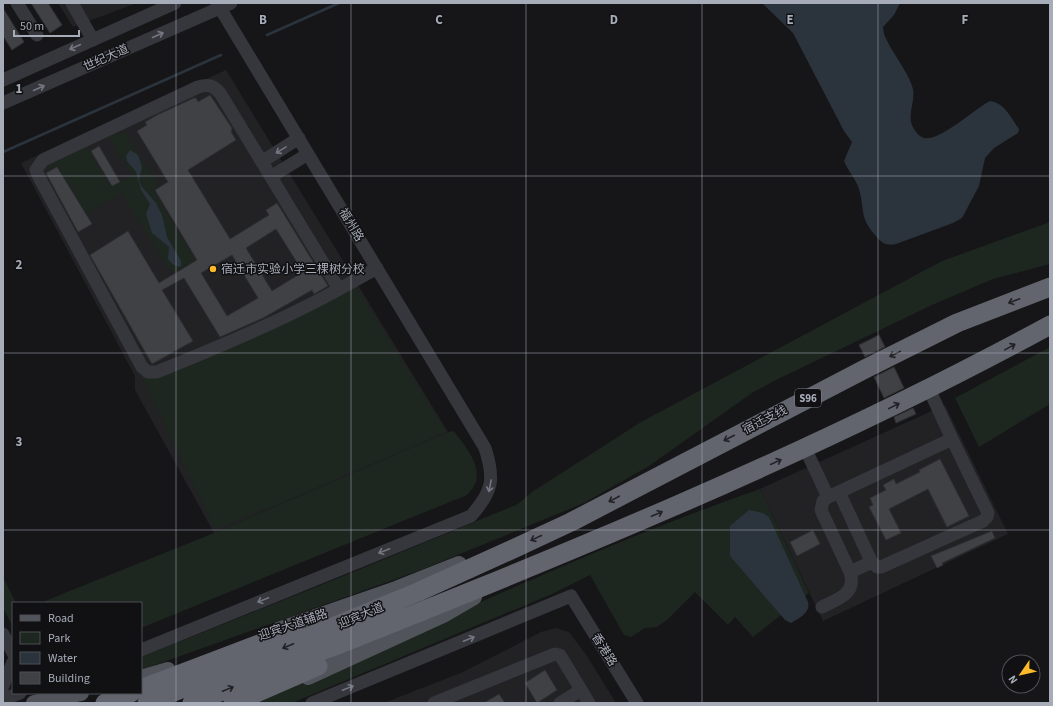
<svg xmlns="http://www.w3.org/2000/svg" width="1053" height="706" font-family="'Source Sans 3','Noto Sans SC',sans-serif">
	<rect width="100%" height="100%" fill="#161618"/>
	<path fill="#222225" d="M58,3H137L73,27Z
		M226,70L448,432L214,533L135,390V376L21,163Z
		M945,405L1008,534L823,621L760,489Z
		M556,628L569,632L587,656L616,703H384L463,672L541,632Z"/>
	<path fill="#1d261f" d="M124,132L159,186L153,190L195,260L174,272L169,269L121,193L87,214L57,165L47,171V164L86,145L111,188L132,175L109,136Z
		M1050,222V264L993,279L932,305L774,381L752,393L649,466L584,503L421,570L141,670V657L346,575L518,504L532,492L641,422L942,261Z
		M356,287L446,431L283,502L215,529L140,374Z
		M1050,347V404L979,447L955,398Z
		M454,431C466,448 489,472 469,493C465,497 457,499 452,501L141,628V603H40L214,533L448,432Z
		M760,489L809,593L753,637L735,617L728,625L695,592L667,620L657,627L645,628L631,637L624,635L590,575L552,594L292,703H256C423,629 588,549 760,489Z
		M3,577L16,603H13V627L3,608Z"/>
	<path fill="#2b343d" d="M762,3H900L894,15L883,27L884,34C891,52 906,68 912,86C917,99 907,112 912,125C914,130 919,137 924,138C939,142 976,108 990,101C1005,103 1011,118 1019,129L1018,133L994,148L985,158L979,186L962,218L953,223L896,244C885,246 882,243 875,235C859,216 865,210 859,189C856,179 848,171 844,161L852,142L844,131L793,33Z
		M130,150L138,155L142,167L139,180L141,186L156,203L162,215L167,237L181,261V266L179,267L172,264L168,259L169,247L152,233L146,214L150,204L141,190L136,172L127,161L126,156Z
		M749,510L763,513L769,517L808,602C811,613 799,618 791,623L785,620L730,556V526Z"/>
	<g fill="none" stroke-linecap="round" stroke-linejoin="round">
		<path stroke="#2b343d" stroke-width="2.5" d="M267,35L339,3
			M3,152L221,55"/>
	</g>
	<path fill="#404145" stroke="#303034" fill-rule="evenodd" d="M31,3H48L62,25L50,33Z
		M3,8L24,42L12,50L3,36Z
		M210,95L232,128L231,132L236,140L188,170L230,239L269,215L266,210L277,203L328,286L314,294L312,290L263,318L220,337L184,278L162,290L193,341L152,364L90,255L128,231L159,283L197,260L155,190L168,182L137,131L147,125L145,122L157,115L194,98H196L198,102ZM276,229L303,272L272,291L246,248ZM232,255L258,298L227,316L201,273Z
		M99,146L120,182L112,186L91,151Z
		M57,167L92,224L78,232L46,173Z
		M879,335L885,347L865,357L859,345Z
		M894,367L904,388L884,398L874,377Z
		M913,408L916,414L896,423L894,417Z
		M940,459L969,516L947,527L928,489L889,509L901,533L886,540L869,507L873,505L870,498L886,490L883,485L894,479L896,484L920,472L919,470Z
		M813,530L820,544L797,556L790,542Z
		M992,531L995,538L942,563L943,565L937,568L931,556Z
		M545,670L557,690L537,703L525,683Z
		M499,694L505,703H484Z"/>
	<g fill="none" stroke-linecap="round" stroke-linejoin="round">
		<path stroke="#36373d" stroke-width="13" d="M17,3L37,35
			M72,3L93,40
			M3,80L175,3
			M3,103L231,3
			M263,161L299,138
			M272,176L308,154
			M339,289L220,93C213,85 208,84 198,87L43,160L36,170L39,177L142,367L148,372H157C208,351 258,331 307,306C330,295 354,281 377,268
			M929,389L952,439
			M805,448L828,497L839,492L952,439L988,513L987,517L983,521L881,567H877L871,561L839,492
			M828,497L823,501L821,510L850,572L872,562
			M822,607C838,599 857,594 850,572
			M3,634L13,653
			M141,650L471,516C493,491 495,479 485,448L217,3
			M3,686L13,662
			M3,699L20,693
			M312,703L571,596L637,703
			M434,703L555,654L560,655L589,703
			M560,703L581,690"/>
		<path stroke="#52545c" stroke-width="16" d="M278,630L396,589L459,564
			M308,677L443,615L474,597
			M141,678L168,670
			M34,703L81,693"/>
		<path stroke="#62656e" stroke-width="19" d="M141,689L293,631
			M105,703L131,693
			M147,703L418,592L513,549L571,522L865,369L957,323L1050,287
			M192,703C482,587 775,475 1050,325
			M233,703L318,666"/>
	</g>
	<defs><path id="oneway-shaft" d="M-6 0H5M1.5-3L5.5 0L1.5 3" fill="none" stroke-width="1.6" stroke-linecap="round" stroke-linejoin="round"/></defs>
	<g stroke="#747781">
		<use href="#oneway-shaft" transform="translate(158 35) rotate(-24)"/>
		<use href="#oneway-shaft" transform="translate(75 47) rotate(156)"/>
		<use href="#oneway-shaft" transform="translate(39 88) rotate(-24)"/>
		<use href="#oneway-shaft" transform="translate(281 150) rotate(148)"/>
		<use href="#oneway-shaft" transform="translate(490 486) rotate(101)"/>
		<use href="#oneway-shaft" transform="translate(384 551) rotate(158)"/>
		<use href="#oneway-shaft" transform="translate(263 600) rotate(158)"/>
		<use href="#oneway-shaft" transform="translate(469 639) rotate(-22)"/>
		<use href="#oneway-shaft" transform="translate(348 688) rotate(-22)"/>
	</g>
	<g stroke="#212225">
		<use href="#oneway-shaft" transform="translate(1014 301) rotate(159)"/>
		<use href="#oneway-shaft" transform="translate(1010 347) rotate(-29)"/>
		<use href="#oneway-shaft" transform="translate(895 354) rotate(154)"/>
		<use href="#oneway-shaft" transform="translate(894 406) rotate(-26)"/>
		<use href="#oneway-shaft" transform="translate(729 438) rotate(153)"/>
		<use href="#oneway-shaft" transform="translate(776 462) rotate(-25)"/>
		<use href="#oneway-shaft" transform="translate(614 499) rotate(152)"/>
		<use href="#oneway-shaft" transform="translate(657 514) rotate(-23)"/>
		<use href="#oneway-shaft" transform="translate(536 538) rotate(155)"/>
		<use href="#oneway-shaft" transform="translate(288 646) rotate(157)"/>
		<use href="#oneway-shaft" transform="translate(228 689) rotate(-22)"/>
	</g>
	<path fill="none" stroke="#a7acb9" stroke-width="1" stroke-opacity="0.55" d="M176,3V703M351,3V703M526,3V703M702,3V703M878,3V703M3,176H1050M3,353H1050M3,530H1050"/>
	<circle fill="#fcb92a" stroke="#111113" stroke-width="1.5" cx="213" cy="269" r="4"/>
	<g text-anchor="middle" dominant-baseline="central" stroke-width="3" stroke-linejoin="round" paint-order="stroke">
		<rect fill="#111113" stroke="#7a7e87" stroke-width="1" x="795" y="389" width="26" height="18" rx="3"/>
		<g font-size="11" font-weight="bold" fill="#a7acb9">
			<text x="808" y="398">S96</text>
		</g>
		<g font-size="12" fill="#a7acb9" stroke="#111113">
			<text transform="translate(106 58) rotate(-24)">世纪大道</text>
			<text transform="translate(351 225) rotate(59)">福州路</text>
			<text transform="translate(765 420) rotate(-27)">宿迁支线</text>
			<text transform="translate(361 616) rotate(-23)">迎宾大道</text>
			<text transform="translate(293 625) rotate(-19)">迎宾大道辅路</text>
			<text transform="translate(604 650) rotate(58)">香港路</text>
		</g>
		<g font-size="12" fill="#a7acb9" stroke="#111113" text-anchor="start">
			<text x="221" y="269">宿迁市实验小学三棵树分校</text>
		</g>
	</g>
	<g font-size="13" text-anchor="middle" font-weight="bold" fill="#a7acb9" stroke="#111113" stroke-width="3" stroke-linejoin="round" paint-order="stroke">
		<text x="263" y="24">B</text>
		<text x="439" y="24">C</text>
		<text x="614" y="24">D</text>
		<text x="790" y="24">E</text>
		<text x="965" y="24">F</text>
		<text x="19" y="93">1</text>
		<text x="19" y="269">2</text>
		<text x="19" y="446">3</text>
	</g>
	<rect width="1053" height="706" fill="none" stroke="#a7acb9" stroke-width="8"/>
	<rect x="12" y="602" width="130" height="92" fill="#111113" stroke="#4d4f55"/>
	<rect x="20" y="615" width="20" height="6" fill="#52545c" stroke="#4d4f55"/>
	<text x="48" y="622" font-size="12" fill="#a7acb9">Road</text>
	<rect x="20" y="632" width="20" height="12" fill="#1d261f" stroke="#4d4f55"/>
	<text x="48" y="642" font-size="12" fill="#a7acb9">Park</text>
	<rect x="20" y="652" width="20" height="12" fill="#2b343d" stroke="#4d4f55"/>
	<text x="48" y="662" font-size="12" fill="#a7acb9">Water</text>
	<rect x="20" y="672" width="20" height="12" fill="#404145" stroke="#4d4f55"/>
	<text x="48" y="682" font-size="12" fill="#a7acb9">Building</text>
	<g transform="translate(1021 674) rotate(236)"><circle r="19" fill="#111113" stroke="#4d4f55"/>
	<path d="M0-3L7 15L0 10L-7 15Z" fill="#fcb92a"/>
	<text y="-6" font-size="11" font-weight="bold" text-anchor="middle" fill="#a7acb9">N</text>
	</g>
	<path d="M14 30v6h65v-6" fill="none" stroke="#a7acb9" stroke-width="2"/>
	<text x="20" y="30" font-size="12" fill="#a7acb9" stroke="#111113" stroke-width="3" paint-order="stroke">50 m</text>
</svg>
